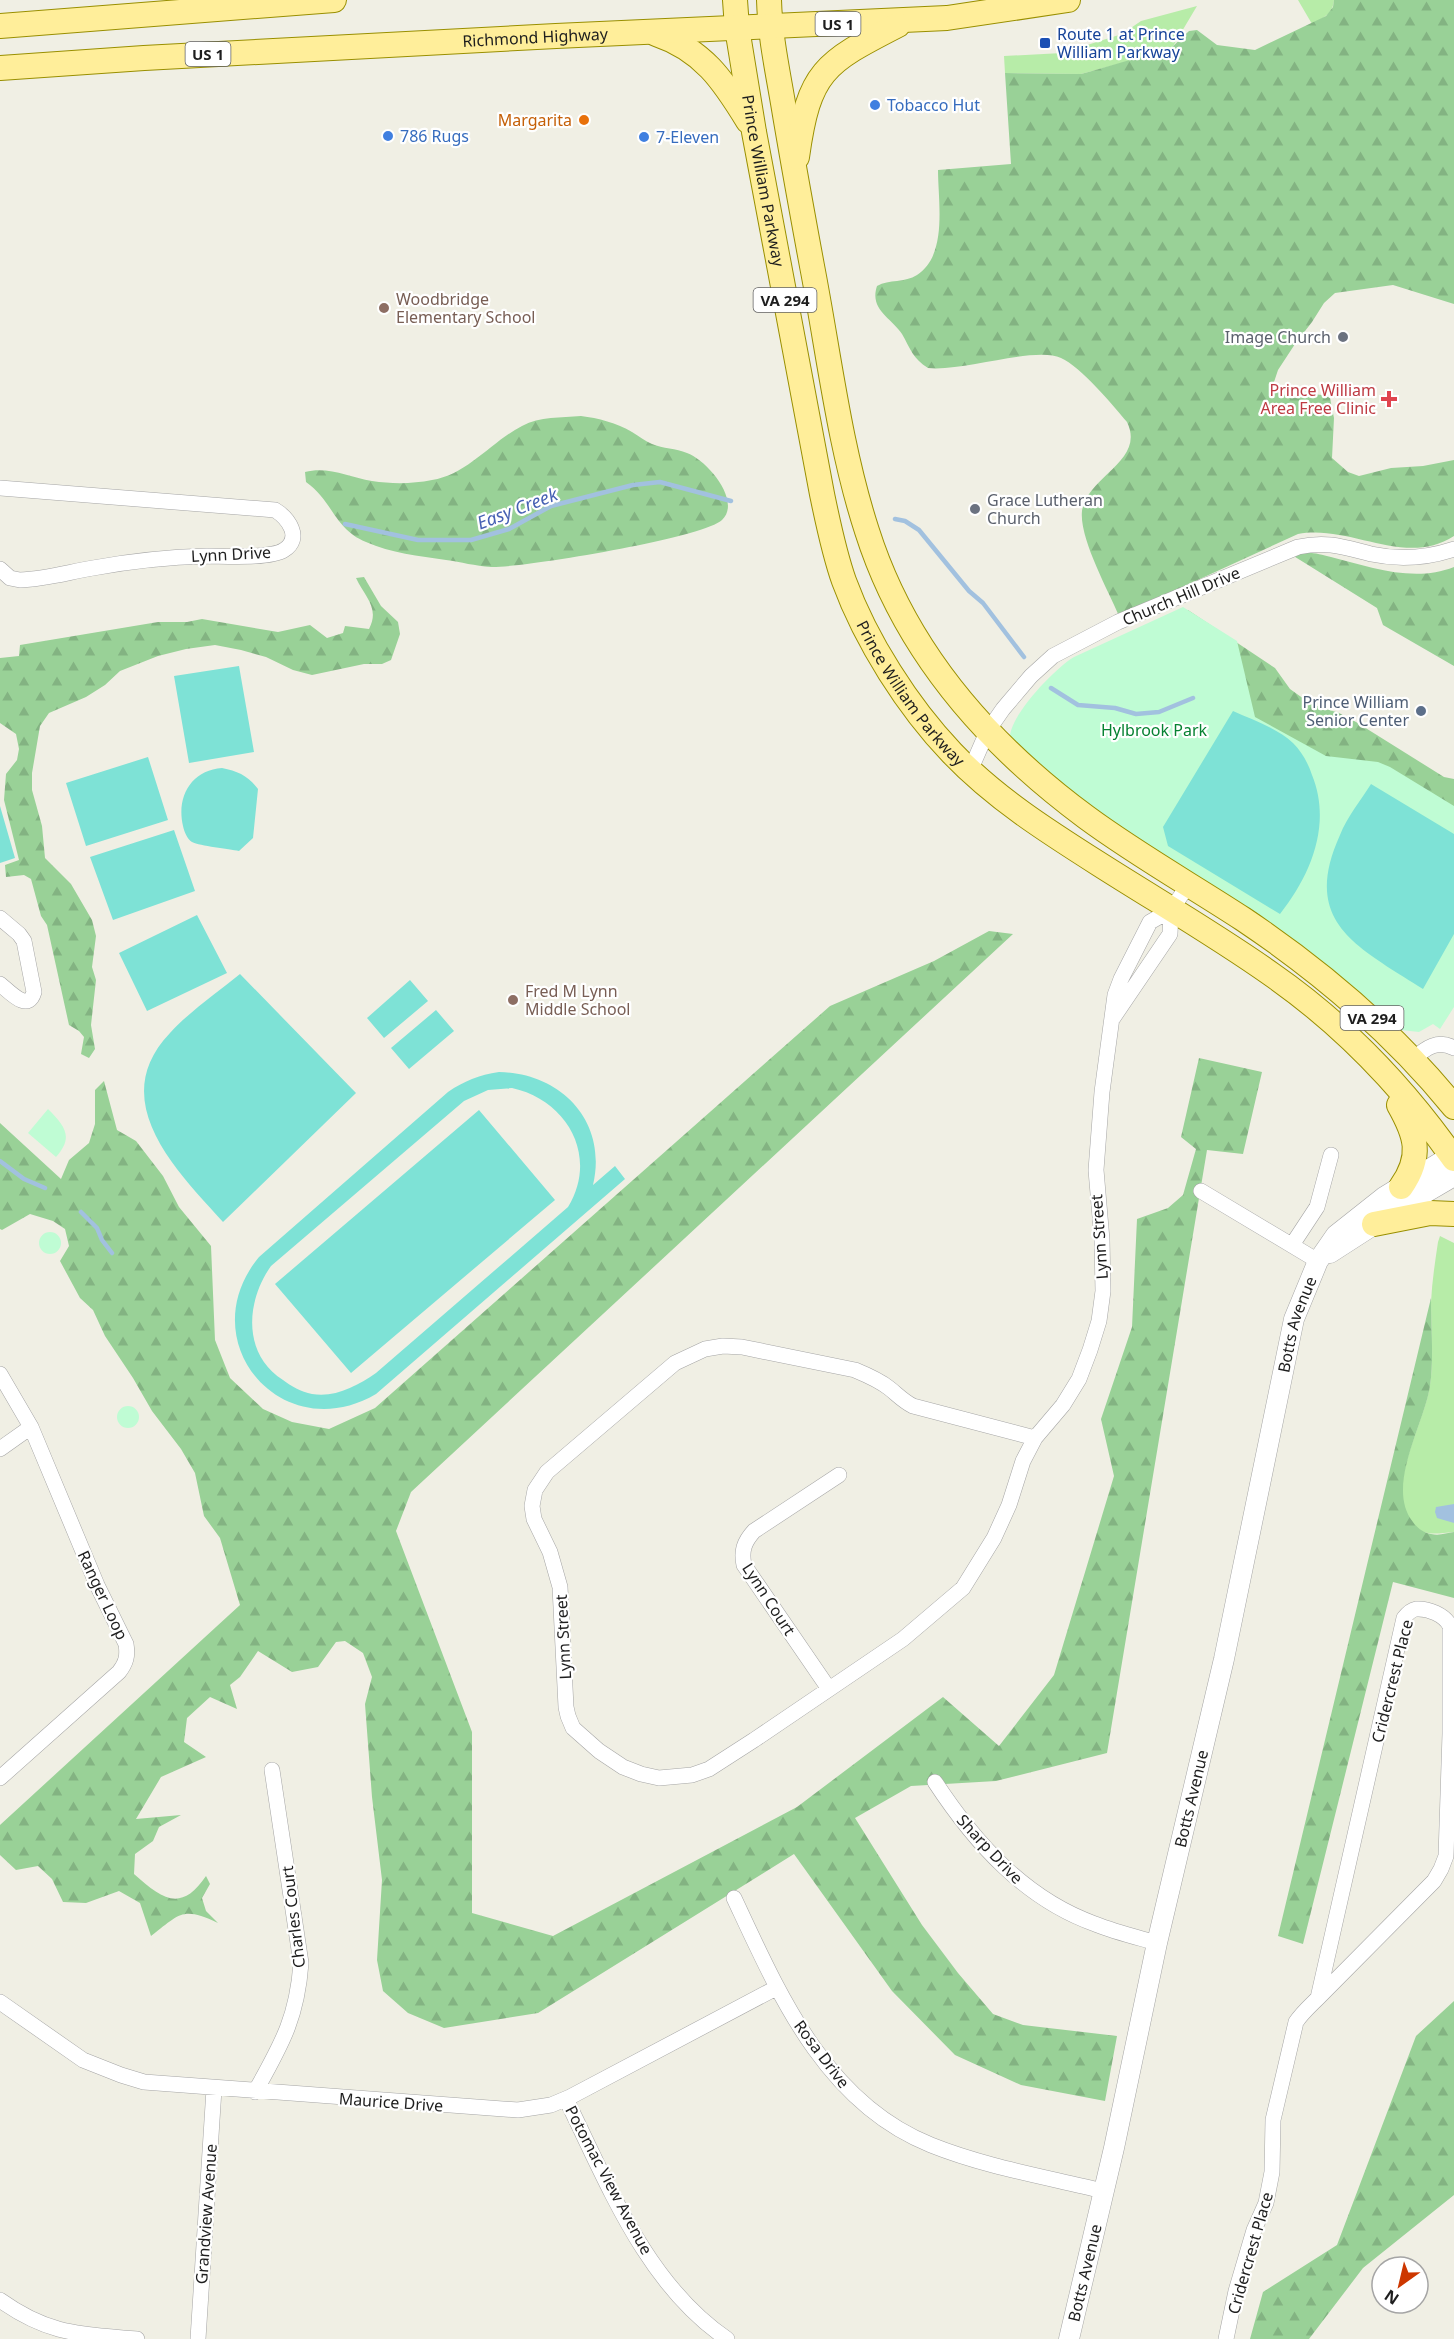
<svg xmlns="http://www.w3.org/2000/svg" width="1454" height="2339" font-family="'Noto Sans',sans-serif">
	<defs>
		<pattern id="forest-firs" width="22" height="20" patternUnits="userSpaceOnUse" patternTransform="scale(1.5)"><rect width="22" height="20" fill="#99d197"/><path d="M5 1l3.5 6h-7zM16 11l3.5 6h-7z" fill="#83b382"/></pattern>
	</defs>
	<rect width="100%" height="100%" fill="#f0efe4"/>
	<path fill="#b7eca8" d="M1298,0H1334C1333,14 1323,18 1312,24Z
		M1197,6L1172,48L1144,57L1081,74L1005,73L1004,56L1062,53L1122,34L1141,21Z
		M1440,1236L1454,1243V1532C1433,1534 1419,1538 1407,1515C1389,1481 1425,1421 1430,1385C1434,1358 1431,1329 1431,1302C1432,1282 1435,1262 1438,1242Z"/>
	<path fill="url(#forest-firs)" d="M1334,0H1454V304L1393,285L1335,293L1324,303L1312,322L1295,344L1278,370L1274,382C1291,414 1308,385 1330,398L1334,418L1332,458L1348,472L1359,476L1391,468L1423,466L1454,460V536C1405,568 1350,524 1298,534L1119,616C1108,590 1079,538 1082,511C1087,476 1146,461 1127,422C1112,404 1081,367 1061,358C1035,346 963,372 928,368C913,359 910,348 902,334C892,318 869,310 877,286C889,279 905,283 917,275C948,255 938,202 938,170L1011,164L1005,73L1081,74L1092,71L1171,48L1189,31L1197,30L1217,45L1255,50L1326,16L1333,7Z
		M581,416C598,418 617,423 632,432C639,436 645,441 652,444C663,449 676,448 687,453C707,460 742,501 722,520C703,538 522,568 491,567C475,566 461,562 446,560C419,556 391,553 366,542C334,529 333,501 306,482L305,472C328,466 349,477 372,481C392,484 412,484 432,480C467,475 492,441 522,426C540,416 561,418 581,416Z
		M1303,553C1314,552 1321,555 1331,557C1370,567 1414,583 1454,567V666L1383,625L1377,608L1292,555Z
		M364,577L381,606L398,622L400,634L391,660L382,664H364L312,675L293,670L266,657L241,650L215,645L186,649L158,656L120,671L105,685L86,697L49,713L40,726L32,773V790L42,826L45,858L71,884L92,920L96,936L92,967L96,980L91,1025L95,1049L89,1058L81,1054L84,1037L79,1031L69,1025L47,925L41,916L31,879L24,875L6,877L5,865L19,860L4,800L6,774L17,760L19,749L16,734L0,723V658L19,656L20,645L158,622H187L202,619L278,632L310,625L327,638L343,633L345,626L369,629C380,608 365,597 356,578Z
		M1188,610L1275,668L1290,689L1311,704L1339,713L1356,722L1444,777L1454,779V815L1044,699Z
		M989,931L1013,934L411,1492L396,1531L472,1732V1913L553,1936L797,1807L943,1697L999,1746L1054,1675L1114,1476L1101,1419L1132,1327L1137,1219L1168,1208L1183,1195L1196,1149L1181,1137L1199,1058L1262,1072L1243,1154L1207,1150L1107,1753L996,1781L911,1786L855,1818L922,1925L958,1973L993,2014L1023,2025L1117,2036L1105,2101L1021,2085L955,2055L892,1991L794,1854L538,2013L444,2028L408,2013L383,1991L377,1960L382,1880L372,1797L365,1704L372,1677L363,1653L345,1641L336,1642L318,1667L292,1672L258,1651L240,1677L230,1685L237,1709L210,1697L187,1718L184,1742L206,1757L161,1777L136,1819L181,1815L159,1827L153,1841L135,1854L134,1874C162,1899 181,1913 206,1876L210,1884L202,1898L206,1911L218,1923C182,1906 180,1914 151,1936L140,1903L119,1891L86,1903L63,1902L52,1879L38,1866L16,1870L0,1855V1825L240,1605L220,1538L204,1516L195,1473L181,1449L152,1411L133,1378L105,1336L93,1310L80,1298L60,1261L69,1246L65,1229L53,1221L30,1214L2,1230L0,1229V1123L61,1179L69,1160L89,1143L95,1124V1090L104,1081L117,1130L136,1141L163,1176L179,1207L211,1246L215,1340L230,1378L263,1409L292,1422L329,1429L375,1408L830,1006L934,961Z
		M1431,1298C1431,1326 1434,1359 1430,1386C1424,1425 1385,1487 1413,1522C1417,1528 1424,1533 1431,1534C1440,1536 1446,1533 1454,1532V1598L1393,1582L1303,1944L1278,1936Z
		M1454,2001V2195L1363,2268L1309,2339H1250L1263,2292L1337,2245L1416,2036Z"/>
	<path fill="#bffcd4" d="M1183,607L1237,641L1255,717L1326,756L1378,762L1390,767L1454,806V1007L1440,1029L1433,1024L1419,1032L1401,1030L1367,998L1323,966L1080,801L1010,739C1008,717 1055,668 1074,657Z
		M48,1109C65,1126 74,1137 56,1157L28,1133Z
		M39 1243a11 11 0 1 1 22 0a11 11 0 1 1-22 0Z
		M117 1417a11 11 0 1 1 22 0a11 11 0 1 1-22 0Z"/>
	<path fill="#7ee2d6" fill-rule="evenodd" d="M239,666L254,752L189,763L174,676Z
		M1233,711C1253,720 1277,728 1293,743C1302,752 1308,763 1312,775C1332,824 1311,875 1280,914L1168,846L1163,827Z
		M148,757L168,820L86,846L66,783Z
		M222,768C238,771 248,776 258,789L253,838L239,851C229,849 200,846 192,842C187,839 184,831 183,826C176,796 192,770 222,768Z
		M1371,784L1454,834V934L1423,989C1358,947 1300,923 1340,835C1347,817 1361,800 1371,784Z
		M0,806L15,858L0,863Z
		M174,830L195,891L113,920L90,857Z
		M197,915L227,973L147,1011L119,953Z
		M240,974L356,1093L223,1222C177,1171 105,1101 170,1033C190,1011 217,993 240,974Z
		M410,980L428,1001L384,1038L367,1018Z
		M436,1010L454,1031L409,1069L391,1048Z
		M499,1072C561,1073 608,1121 593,1185L615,1166L625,1179L376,1394C282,1449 190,1341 259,1257L448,1092C464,1081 479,1075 499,1072ZM512,1088C567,1100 599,1156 568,1207L376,1373C357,1386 335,1398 312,1394C301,1392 291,1386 283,1380C242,1354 246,1301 271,1266L464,1101L488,1090Z
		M479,1110L555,1200L351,1373L275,1284Z"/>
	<path fill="#a2c1df" d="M1454,1504V1523L1437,1518L1435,1512L1436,1507Z"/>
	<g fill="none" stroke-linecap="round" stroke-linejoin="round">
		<path stroke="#a2c1df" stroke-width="4.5" d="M895,519L905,521L919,530L969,591L983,603L1024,657
			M345,524L418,540H471L509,529L551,506L633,485L660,482L731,501
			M1051,688L1078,705L1115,708L1136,714L1159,712L1193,698
			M0,1161L24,1179L45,1188
			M81,1212L97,1228L102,1240L112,1253"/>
		<g stroke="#a5a5a5" stroke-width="16">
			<path id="minor" d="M0,488L275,510C288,518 303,538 284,550C270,559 225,556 207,556C169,557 131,561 93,568C69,572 45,579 20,580L10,578L0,569
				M970,771L987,732L1003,709L1031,676L1053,656L1118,622L1298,547C1328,541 1343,547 1371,554C1399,560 1427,558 1454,549
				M0,918L19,934L24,941L34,992C28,1013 10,992 0,984
				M1113,1018L1170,934L1171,910
				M1413,1059C1426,1048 1438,1039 1454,1048
				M1201,1191L1318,1261
				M1292,1245L1317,1207L1331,1155
				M0,1374L31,1427L97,1585L126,1644C128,1656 126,1663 119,1672L0,1778
				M1035,1438L913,1406C903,1401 898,1395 889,1388C879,1380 867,1375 855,1370L742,1347L723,1346L705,1349L675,1363L547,1472L535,1490L532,1506L534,1519L550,1552L560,1587L566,1707L568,1716L573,1728L599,1751L623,1767L641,1774L659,1778L692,1775L709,1769L754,1740L903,1639L963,1588L994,1538L1009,1505L1023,1461L1035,1438L1063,1405L1079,1379L1090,1350L1099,1321L1103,1291L1102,1240L1096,1170L1102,1092L1115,995L1121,979L1150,922L1171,910L1189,884
				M0,1449L31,1427
				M829,1689L744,1565C741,1551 744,1542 754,1531L839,1475
				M935,1782C975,1843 1025,1899 1095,1924C1115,1932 1136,1937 1157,1943
				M734,1898C779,1994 825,2103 931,2145C986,2167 1046,2177 1103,2191
				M0,2002L83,2060L121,2075L144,2082L518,2110L551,2105L570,2097L776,1988
				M255,2092C281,2045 297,2019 301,1963L272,1770
				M566,2099C608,2184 646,2284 727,2339
				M0,2300C49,2335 80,2334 137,2339
				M198,2339L214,2089
				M1226,2339L1236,2291L1254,2230L1266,2203L1272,2172L1273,2120L1296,2022C1302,2013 1310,2006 1318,1998L1434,1881L1441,1869L1446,1856L1450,1734V1626C1445,1615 1428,1608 1416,1609C1411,1610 1407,1614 1404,1618L1318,1998"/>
		</g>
		<g stroke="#a5a5a5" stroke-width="21">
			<g id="tertiary">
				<path d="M1330,1253L1406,1204L1454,1176"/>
				<path id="s1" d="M1069,2339L1114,2148L1157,1943L1224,1659L1294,1319L1318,1261L1336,1235L1384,1197L1454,1154"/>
			</g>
		</g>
		<g stroke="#998f00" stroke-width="26">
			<g id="primary">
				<path id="s2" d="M735,0L737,28L754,132L822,494C828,523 834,553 844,581C866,641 908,707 952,753C995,798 1047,831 1099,864C1157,901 1216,935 1271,974C1343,1024 1404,1088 1454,1159"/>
				<path d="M769,0C770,35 777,68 783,103C792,157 802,212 812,266C829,354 839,445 867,531C905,651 986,743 1086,817C1136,854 1191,885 1243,919C1322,972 1393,1032 1454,1107"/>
				<path d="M0,26L334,0"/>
				<path d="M656,34C703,50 723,80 748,121"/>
				<path id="s3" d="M0,68L144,58L556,36L947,18L1068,0"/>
				<path d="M797,157C809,71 824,63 898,25"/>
				<path d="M1399,1105C1416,1135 1423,1156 1401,1187"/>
				<path d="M1374,1224L1430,1213L1454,1214"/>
			</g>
		</g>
		<use href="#minor" stroke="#fff" stroke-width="15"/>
		<use href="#tertiary" stroke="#fff" stroke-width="20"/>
		<use href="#primary" stroke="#ffee9a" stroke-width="24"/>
	</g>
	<rect fill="#1a4fb4" stroke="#fff" stroke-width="2" x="1039" y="37" width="12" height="12" rx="3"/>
	<g fill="#3f7fe0" stroke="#fff" stroke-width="2">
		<circle cx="875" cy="105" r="6"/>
		<circle cx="388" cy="136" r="6"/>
		<circle cx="644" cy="137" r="6"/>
	</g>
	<circle fill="#e8710a" stroke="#fff" stroke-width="2" cx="584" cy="120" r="6"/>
	<g fill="#8d6e63" stroke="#fff" stroke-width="2">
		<circle cx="384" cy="308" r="6"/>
		<circle cx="513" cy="1000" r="6"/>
	</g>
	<g fill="#6b7280" stroke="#fff" stroke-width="2">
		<circle cx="1343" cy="337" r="6"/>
		<circle cx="975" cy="509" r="6"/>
	</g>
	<path fill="#e0444e" stroke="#fff" stroke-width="2" d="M1386 390h6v6h6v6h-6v6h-6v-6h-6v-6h6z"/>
	<circle fill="#5c6f8a" stroke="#fff" stroke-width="2" cx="1421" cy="711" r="6"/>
	<g text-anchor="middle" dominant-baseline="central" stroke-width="4.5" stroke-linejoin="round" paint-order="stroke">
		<g fill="#fff" stroke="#626262" stroke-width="1.5">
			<rect x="815.5" y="12" width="45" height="24" rx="4.5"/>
			<rect x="185.5" y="42" width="45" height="24" rx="4.5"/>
			<rect x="753.5" y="288" width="63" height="24" rx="4.5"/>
			<rect x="1340.5" y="1006" width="63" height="24" rx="4.5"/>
		</g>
		<g font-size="15" font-weight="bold" fill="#1e1e1e">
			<text x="838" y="24">US 1</text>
			<text x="208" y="54">US 1</text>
			<text x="785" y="300">VA 294</text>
			<text x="1372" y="1018">VA 294</text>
		</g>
		<g font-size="16" fill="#164399" stroke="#fff" text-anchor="start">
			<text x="1057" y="34">Route 1 at Prince<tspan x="1057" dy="18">William Parkway</tspan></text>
		</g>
		<g font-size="16" fill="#1e1e1e" stroke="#fff">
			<text stroke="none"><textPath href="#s3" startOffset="536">Richmond Highway</textPath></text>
			<text stroke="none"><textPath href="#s2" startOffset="183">Prince William Parkway</textPath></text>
			<text transform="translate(231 554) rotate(-3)">Lynn Drive</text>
			<text transform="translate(1181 596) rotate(-23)">Church Hill Drive</text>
			<text stroke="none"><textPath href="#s2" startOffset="723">Prince William Parkway</textPath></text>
			<text transform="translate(1099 1237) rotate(-94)">Lynn Street</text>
			<text stroke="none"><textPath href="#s1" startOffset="1040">Botts Avenue</textPath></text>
			<text transform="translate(103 1595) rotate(65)">Ranger Loop</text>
			<text transform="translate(769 1599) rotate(57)">Lynn Court</text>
			<text transform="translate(563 1637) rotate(-93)">Lynn Street</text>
			<text transform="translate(1392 1681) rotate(-76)">Cridercrest Place</text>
			<text stroke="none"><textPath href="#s1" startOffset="554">Botts Avenue</textPath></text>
			<text transform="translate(990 1849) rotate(47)">Sharp Drive</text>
			<text transform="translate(293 1917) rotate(-97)">Charles Court</text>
			<text transform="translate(822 2054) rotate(53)">Rosa Drive</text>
			<text transform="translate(391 2102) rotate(4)">Maurice Drive</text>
			<text transform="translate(609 2180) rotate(62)">Potomac View Avenue</text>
			<text transform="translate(206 2214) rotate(-86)">Grandview Avenue</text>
			<text transform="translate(1250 2253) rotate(-74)">Cridercrest Place</text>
			<text stroke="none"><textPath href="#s1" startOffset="68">Botts Avenue</textPath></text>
		</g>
		<g font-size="16" fill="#366cbe" stroke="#fff" text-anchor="start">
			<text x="887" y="105">Tobacco Hut</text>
			<text x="400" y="136">786 Rugs</text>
			<text x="656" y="137">7-Eleven</text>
		</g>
		<g font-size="16" fill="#c56008" stroke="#fff" text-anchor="end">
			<text x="572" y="120">Margarita</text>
		</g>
		<g font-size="16" fill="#785e54" stroke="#fff" text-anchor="start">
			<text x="396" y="299">Woodbridge<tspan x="396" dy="18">Elementary School</tspan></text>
			<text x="525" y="991">Fred M Lynn<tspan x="525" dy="18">Middle School</tspan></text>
		</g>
		<g font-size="16" fill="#5b616d" stroke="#fff" text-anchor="end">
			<text x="1331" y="337">Image Church</text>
			<text x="987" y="500" text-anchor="start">Grace Lutheran<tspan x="987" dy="18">Church</tspan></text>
		</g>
		<g font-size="16" fill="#be3a42" stroke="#fff" text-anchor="end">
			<text x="1376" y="390">Prince William<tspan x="1376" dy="18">Area Free Clinic</tspan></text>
		</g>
		<g font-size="16" fill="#4e5e75" stroke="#fff" text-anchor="end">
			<text x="1409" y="702">Prince William<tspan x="1409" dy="18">Senior Center</tspan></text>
		</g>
		<g font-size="16" fill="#078232" stroke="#fff">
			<text x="1154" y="730">Hylbrook Park</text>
		</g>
		<g font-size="18" font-style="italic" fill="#4660b3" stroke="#fff">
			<text transform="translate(517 508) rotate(-21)">Easy Creek</text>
		</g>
	</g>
	<g transform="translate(1400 2285) rotate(214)"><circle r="28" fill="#ffffff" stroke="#a5a5a5" stroke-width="1.5"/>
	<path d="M0-4.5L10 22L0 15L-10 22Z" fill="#cd3700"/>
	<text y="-9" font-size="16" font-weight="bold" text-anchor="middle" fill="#1e1e1e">N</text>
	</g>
</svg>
